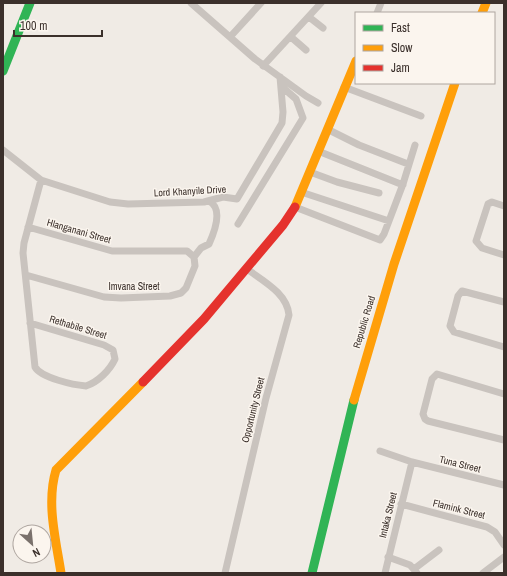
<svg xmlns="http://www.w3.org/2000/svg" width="507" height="576" font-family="'Archivo Narrow',sans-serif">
	<rect width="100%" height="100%" fill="#f0ebe5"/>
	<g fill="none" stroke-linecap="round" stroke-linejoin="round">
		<path stroke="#c9c3be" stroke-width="7" d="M191,3L255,59L306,96L318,103
			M377,13L381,3
			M309,17L323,28
			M230,37L261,3
			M291,37L306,50
			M263,66L321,3
			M344,87L421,116
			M327,129L359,145L408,164
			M3,150L41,180L110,202L128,204L204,202L223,197L237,199L282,123L283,112L280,77
			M318,151L403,185
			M310,172L337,182L379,193
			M301,192L389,221
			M504,206L492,202L488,204L476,241L482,248L504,255
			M295,207L380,240L384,234L403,184L415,145
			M238,224L303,118L296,99L281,86
			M194,257L201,248L209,244C214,233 224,209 209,201
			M26,275L104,297L121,298L170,296L181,293L186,288L195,266L194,257L187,251H112L28,227
			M504,302L462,291L458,296L450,326L454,332L504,347
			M30,323L104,345L113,350L115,359C110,370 98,382 86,386C74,385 41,378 35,367L23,253L24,243L41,180
			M504,394L437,374L432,379L423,414L425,419L428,421L504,440
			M380,451L412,462L504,485
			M401,504L487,527L495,532L504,545
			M388,557L410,565L417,573
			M414,569L439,550
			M225,573L266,398L289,315C287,293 263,281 247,269
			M385,573L412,462
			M483,573L504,557"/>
		<path stroke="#30b455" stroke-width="9" d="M3,71L30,3
			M312,573L354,400"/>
		<path stroke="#ff9f0a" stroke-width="9" d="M482,13L486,3
			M295,207L356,61
			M354,400L394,264L455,83
			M61,573C56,540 46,503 56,470L143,382"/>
		<path stroke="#e5322d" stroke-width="9" d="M143,382L204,319L283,225L295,207"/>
	</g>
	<g text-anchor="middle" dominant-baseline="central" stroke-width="3" stroke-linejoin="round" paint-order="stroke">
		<g font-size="10" fill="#3b302b" stroke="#fbf5ee">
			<text transform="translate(190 191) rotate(-3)">Lord Khanyile Drive</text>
			<text transform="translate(79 231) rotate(16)">Hlanganani Street</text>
			<text x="134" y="286">Imvana Street</text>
			<text transform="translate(364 322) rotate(-73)">Republic Road</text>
			<text transform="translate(78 327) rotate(17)">Rethabile Street</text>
			<text transform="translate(253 410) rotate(-76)">Opportunity Street</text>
			<text transform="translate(460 464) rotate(14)">Tuna Street</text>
			<text transform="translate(459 509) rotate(14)">Flamink Street</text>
			<text transform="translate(388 515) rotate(-76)">Intaka Street</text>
		</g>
	</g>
	<rect width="507" height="576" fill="none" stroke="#3b302b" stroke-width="8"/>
	<rect x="355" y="12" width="140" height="72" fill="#fbf5ee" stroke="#aea6a0"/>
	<rect x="363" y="25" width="20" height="6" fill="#30b455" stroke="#aea6a0"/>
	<text x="391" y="32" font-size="12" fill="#3b302b">Fast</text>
	<rect x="363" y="45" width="20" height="6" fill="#ff9f0a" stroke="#aea6a0"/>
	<text x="391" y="52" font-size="12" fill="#3b302b">Slow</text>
	<rect x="363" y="65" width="20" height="6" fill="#e5322d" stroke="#aea6a0"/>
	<text x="391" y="72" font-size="12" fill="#3b302b">Jam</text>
	<g transform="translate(32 544) rotate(153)"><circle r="19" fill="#fbf5ee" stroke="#aea6a0"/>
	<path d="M0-3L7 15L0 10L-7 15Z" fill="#7a716c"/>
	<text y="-6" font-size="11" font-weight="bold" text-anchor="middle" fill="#3b302b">N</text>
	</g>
	<path d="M14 30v6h88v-6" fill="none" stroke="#3b302b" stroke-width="2"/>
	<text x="20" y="30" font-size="12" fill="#3b302b" stroke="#fbf5ee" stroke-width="3" paint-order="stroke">100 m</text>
</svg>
